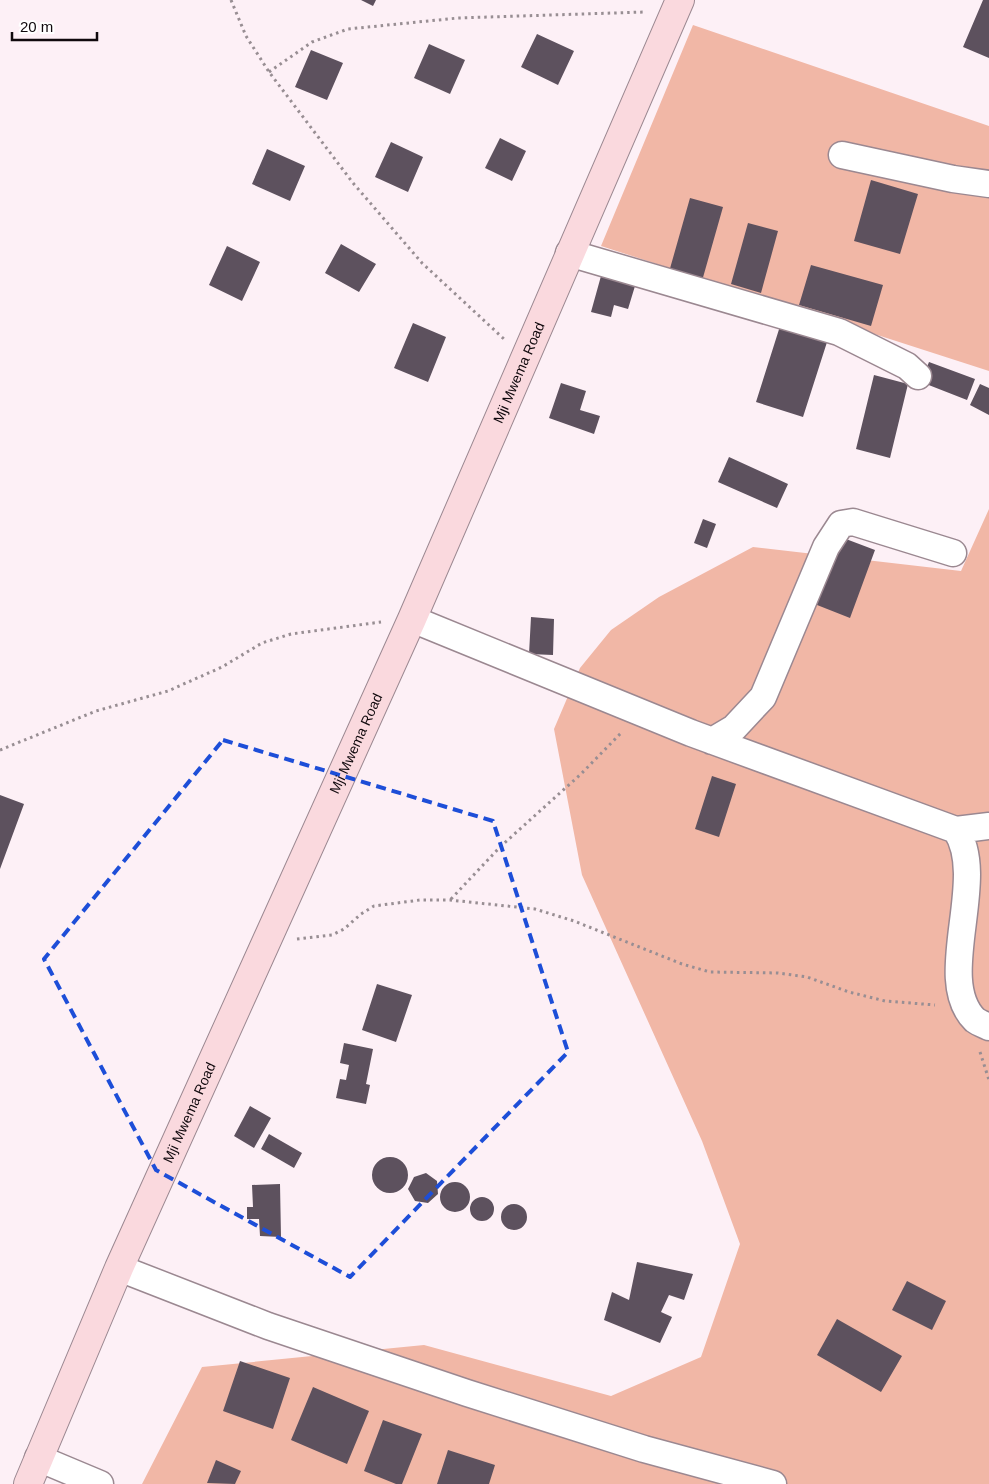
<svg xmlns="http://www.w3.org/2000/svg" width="989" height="1484" font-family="Arial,sans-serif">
	<rect width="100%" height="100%" fill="#fdf0f6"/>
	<path fill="#f1b7a6" d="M693,25L989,126V371L601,246Z
		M989,509V1484H142L202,1367L424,1345L611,1396L701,1357L740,1244L702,1141L582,875L554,729L580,668L611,630L659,597L753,547L961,571Z"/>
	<path fill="#5d515e" d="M361,0H376L373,6Z
		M983,0H989V58L963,47Z
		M537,34L574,51L558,85L521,67Z
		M429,44L465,60L450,94L414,78Z
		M311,50L343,63L327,100L295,87Z
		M500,138L526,151L512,181L485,168Z
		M391,142L423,157L408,192L375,177Z
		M267,149L305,166L290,201L252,184Z
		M871,180L918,194L900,254L854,241Z
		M690,198L723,207L702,281L669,272Z
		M748,223L778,231L761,293L731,284Z
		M341,244L376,264L359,292L325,273Z
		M227,246L260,262L242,301L209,285Z
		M811,265L883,285L871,326L799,305Z
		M601,276L635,286L628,309L614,305L611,317L591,312Z
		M413,323L446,337L428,382L394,368Z
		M781,323L828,339L803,417L756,402Z
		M929,362L975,379L967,400L921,382Z
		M874,375L908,384L890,458L856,449Z
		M561,383L586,391L580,410L600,416L594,434L549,418Z
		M980,384L989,388V415L970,405Z
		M729,457L788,484L777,508L718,482Z
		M703,519L716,524L707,548L694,543Z
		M838,536L875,550L850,618L812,603Z
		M531,617L554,619L553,655L529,654Z
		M712,776L736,784L719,837L695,829Z
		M0,795L24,804L0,869Z
		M377,984L412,995L396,1042L362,1030Z
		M344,1043L373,1049L366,1084L370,1085L366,1104L336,1098L340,1079L346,1080L349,1065L340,1063Z
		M250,1106L271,1118L254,1148L234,1136Z
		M269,1134L302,1153L294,1168L261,1149Z
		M372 1175a18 18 0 1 1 36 0a18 18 0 1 1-36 0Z
		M426,1173L437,1181L438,1194L428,1203L415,1201L408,1189L414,1177Z
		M440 1197a15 15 0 1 1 30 0a15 15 0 1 1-30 0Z
		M280,1184L281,1237L260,1236L259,1219H247V1207H253L252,1185Z
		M470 1209a12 12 0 1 1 24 0a12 12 0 1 1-24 0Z
		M501 1217a13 13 0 1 1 26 0a13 13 0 1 1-26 0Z
		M637,1262L693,1274L684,1300L669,1295L661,1312L672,1317L660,1343L604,1320L612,1292L629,1300Z
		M907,1281L946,1301L932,1330L892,1310Z
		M837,1319L902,1356L881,1392L817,1355Z
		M240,1361L290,1378L273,1429L223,1411Z
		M313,1387L369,1411L347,1464L291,1440Z
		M383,1420L422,1434L402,1484H396L364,1471Z
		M448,1450L495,1465L489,1484H437Z
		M216,1460L241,1471L235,1484L207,1483Z"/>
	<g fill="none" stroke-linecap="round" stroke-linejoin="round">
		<g stroke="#9b8891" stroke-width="29">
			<path id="street" d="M842,155L953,179L989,184
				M569,253L839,332L907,366L918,376
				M412,619L691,733L956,830C989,880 933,979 975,1020C979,1023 985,1025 989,1027
				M712,741L734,728L763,697L826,547L841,524L853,522L953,553
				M956,830L989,826
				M119,1268L268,1326L467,1393L644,1449L773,1484
				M38,1458L100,1484"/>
		</g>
		<g stroke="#9b8891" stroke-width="30">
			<g id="secondary">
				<path id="s1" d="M28,1484L119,1268L412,619L680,0"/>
			</g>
		</g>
		<path stroke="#988e93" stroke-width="3" stroke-dasharray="2.5 4" stroke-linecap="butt" d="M231,0L246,36L269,72L353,183L422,263L504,339
			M269,72L312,42L348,29L458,18L645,12
			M0,750L96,711L168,691L222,667L262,643L291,634L381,622
			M451,899L500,847L581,774L621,733
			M297,939L332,935L344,929L361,914L374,906L420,900H450L535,909L574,921L682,964L710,972L778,973L807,977L849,992L885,1001L935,1005
			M980,1052L989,1080"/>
		<use href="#street" stroke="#fff" stroke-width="26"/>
		<use href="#secondary" stroke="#fad9de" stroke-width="28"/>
	</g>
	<path fill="none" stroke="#1d4ed8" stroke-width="4" stroke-dasharray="10 6" stroke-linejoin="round" d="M223,740L493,821L568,1052L350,1277L156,1170L44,959Z"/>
	<g text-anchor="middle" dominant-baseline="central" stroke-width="5" stroke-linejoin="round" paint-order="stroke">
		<g font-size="14" fill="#10090d" stroke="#fff">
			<text stroke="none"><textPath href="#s1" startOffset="1215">Mji Mwema Road</textPath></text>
			<text stroke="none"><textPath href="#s1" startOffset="810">Mji Mwema Road</textPath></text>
			<text stroke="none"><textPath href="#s1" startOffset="405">Mji Mwema Road</textPath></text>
		</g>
	</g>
	<path d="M12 32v8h85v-8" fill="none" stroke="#10090d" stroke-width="2.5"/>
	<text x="20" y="32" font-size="15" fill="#10090d" stroke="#ffffff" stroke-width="4" paint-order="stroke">20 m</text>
</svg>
